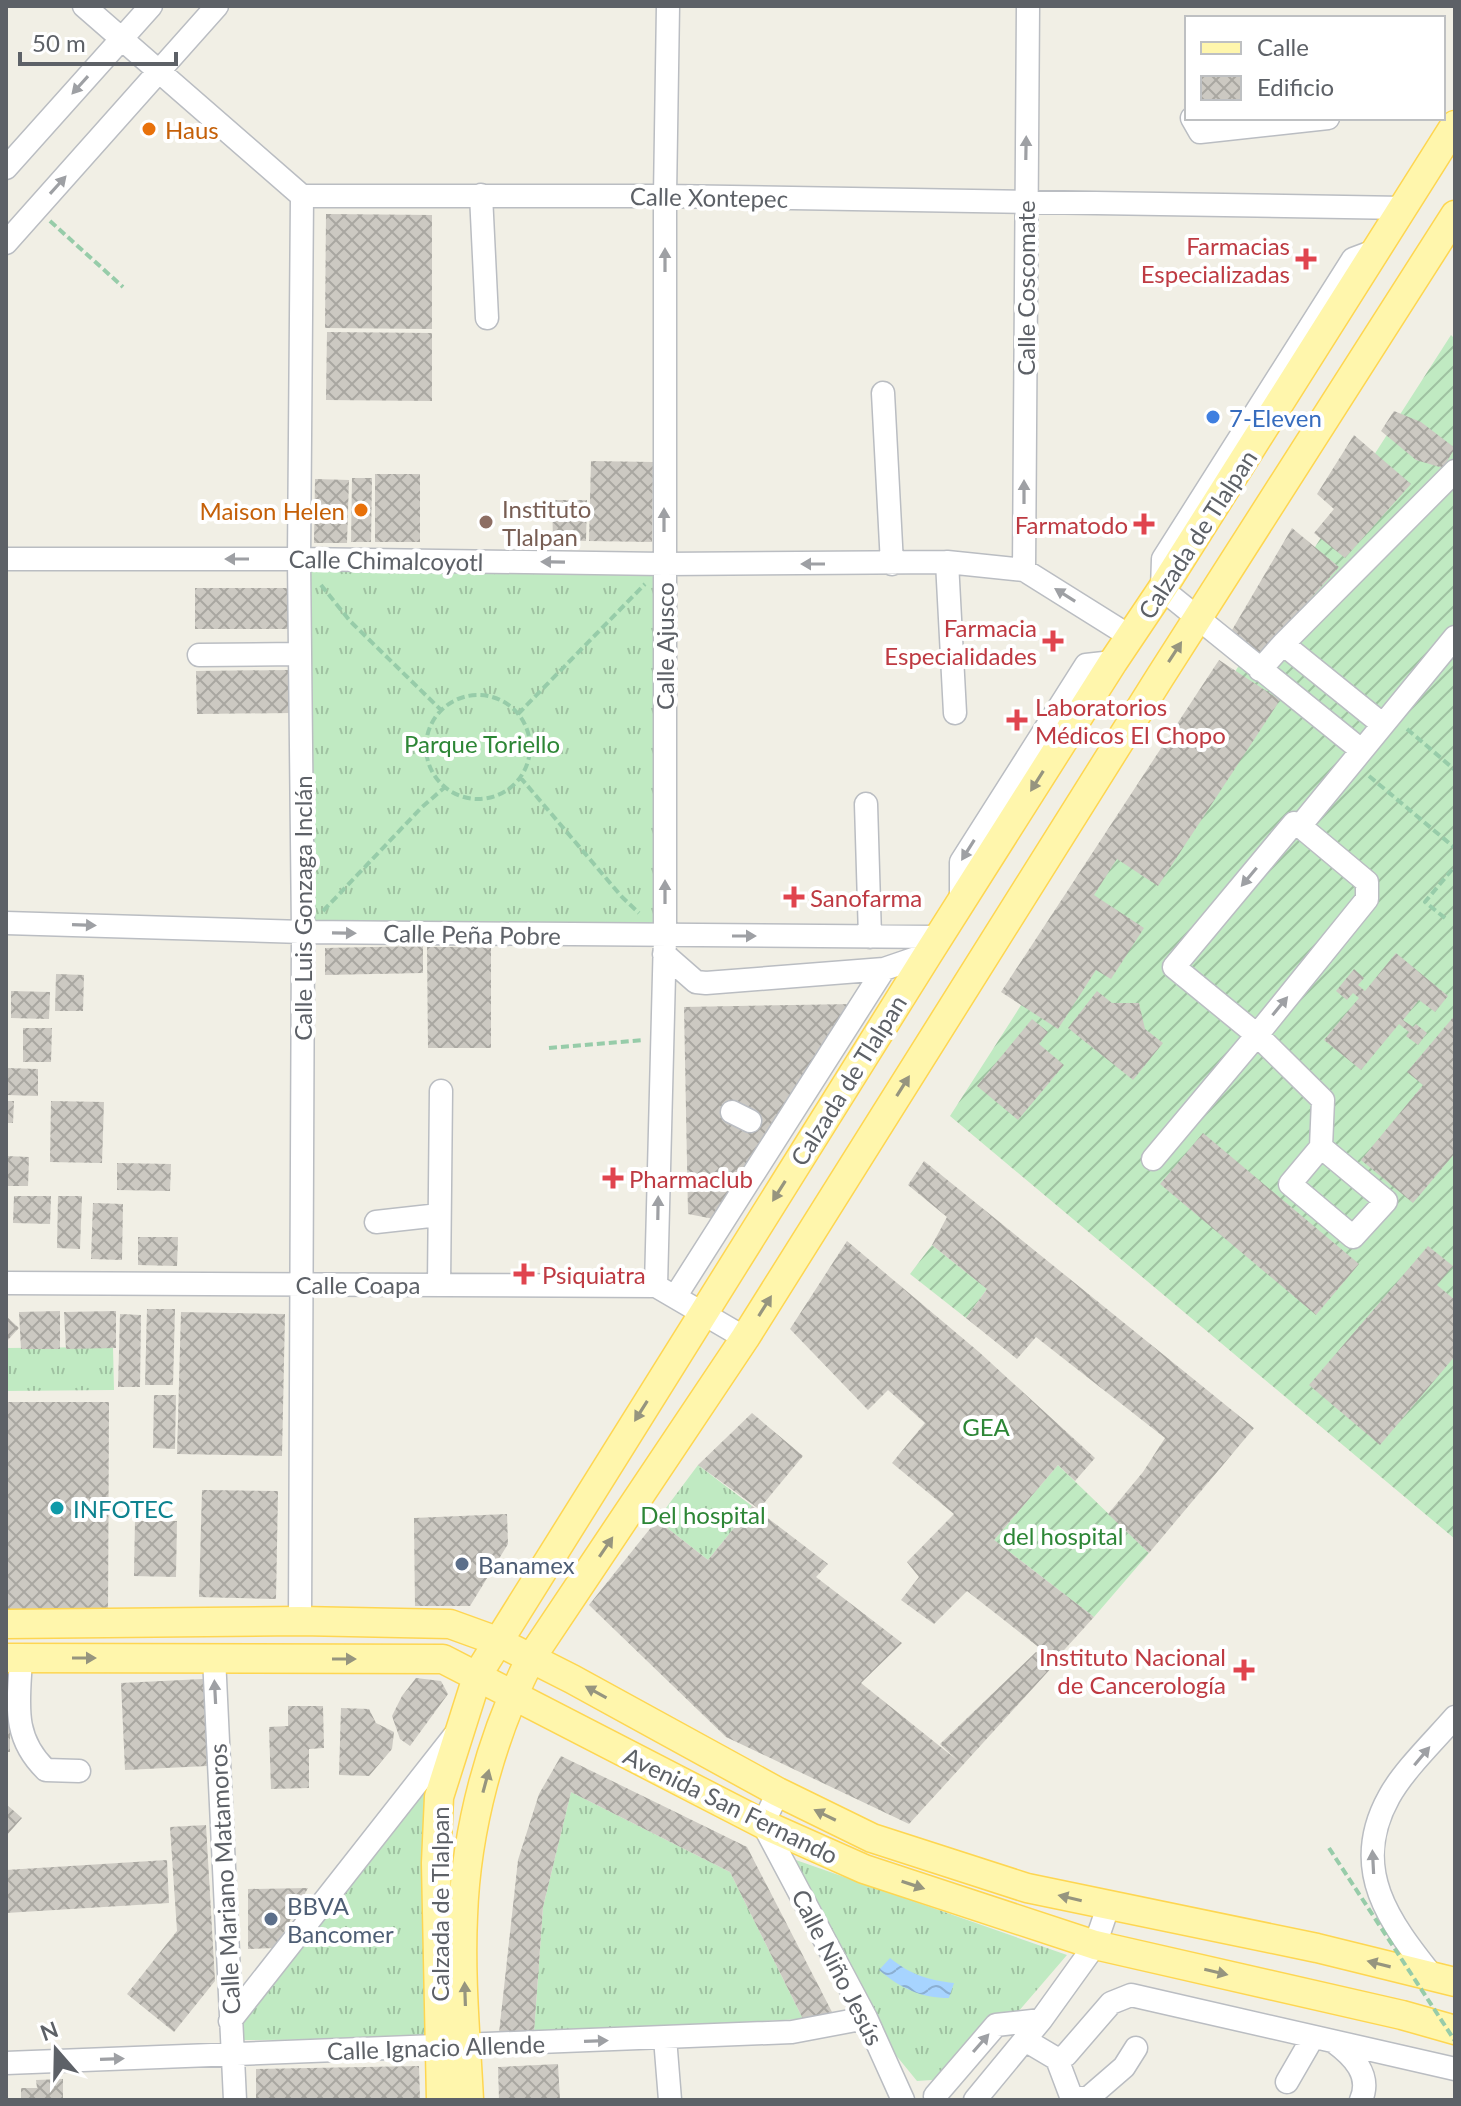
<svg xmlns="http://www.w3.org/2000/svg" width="1461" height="2106" font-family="Lato,sans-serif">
	<defs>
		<pattern id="grass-tufts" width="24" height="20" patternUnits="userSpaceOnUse" patternTransform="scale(2)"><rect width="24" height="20" fill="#c0eac2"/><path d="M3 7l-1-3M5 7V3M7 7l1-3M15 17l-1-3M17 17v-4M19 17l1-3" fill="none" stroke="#9fc1a1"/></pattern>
		<pattern id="garden-furrows" width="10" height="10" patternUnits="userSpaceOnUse" patternTransform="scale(2)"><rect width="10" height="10" fill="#c0eac2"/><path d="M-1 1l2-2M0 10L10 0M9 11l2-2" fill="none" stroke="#9fc1a1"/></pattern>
		<pattern id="water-waves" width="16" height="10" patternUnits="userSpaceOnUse" patternTransform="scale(2)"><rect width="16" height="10" fill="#a7d4ff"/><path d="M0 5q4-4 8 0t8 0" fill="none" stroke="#8bafd2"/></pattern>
		<pattern id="building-cross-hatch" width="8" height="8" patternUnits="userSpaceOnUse" patternTransform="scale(2)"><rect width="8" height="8" fill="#ccc9c2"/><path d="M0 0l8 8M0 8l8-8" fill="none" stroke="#a9a7a1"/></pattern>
	</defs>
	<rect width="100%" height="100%" fill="#f1efe5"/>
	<path fill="url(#grass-tufts)" d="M299,559L664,564L665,936L303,932Z
		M113,1347L114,1390L6,1391V1348Z
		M698,1465L752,1506L708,1560L657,1520Z
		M429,1785L434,2039L243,2040V2023Z
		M571,1792L730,1872L803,2019L534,2032L543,1907Z
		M793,1859L1067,1955L961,2078L917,2081L890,2048Z"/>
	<path fill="url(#garden-furrows)" d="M1451,335L1455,339V1539L950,1116Z
		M932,1245L987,1289L966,1318L910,1274Z
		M1058,1465L1149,1553L1094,1617L994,1540Z"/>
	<path fill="url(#water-waves)" d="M890,1958C911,1975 928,1980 954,1983L949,1998C921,1998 900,1988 879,1970Z"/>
	<path fill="url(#building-cross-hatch)" d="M326,214L432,215V329L325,328Z
		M327,332L432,333V401L326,400Z
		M1394,411L1421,422L1455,448L1443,468L1416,460L1381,431Z
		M1354,435L1411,484L1345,558L1314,533L1334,509L1317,494Z
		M591,461L653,462L652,542L589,541Z
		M375,474H420V542H375Z
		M352,478H372L371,542H351Z
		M315,479L349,480L347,543H314Z
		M552,500H587L586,541L553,540Z
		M1292,528L1339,567L1261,654L1232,630Z
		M195,588H289V629H195Z
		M1219,660L1280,700L1158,886L1117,859L1094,895L1144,928L1111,979L1096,970L1058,1029L1001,992Z
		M289,670L290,713L197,714L196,671Z
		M423,946V973L325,975V948Z
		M427,947H491V1048H428Z
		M1396,953L1448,996L1435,1012L1419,1000L1403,1020L1413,1027L1416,1024L1427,1033L1418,1045L1406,1036L1409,1032L1399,1024L1361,1070L1324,1040L1359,998L1353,993L1347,1000L1336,991L1354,969L1364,978L1358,985L1365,991Z
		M56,974L84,975L83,1011H55Z
		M11,991L50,992L49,1019L11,1018Z
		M1097,991L1112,1003H1139L1145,1029L1163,1043L1133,1080L1068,1028Z
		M854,1004L714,1219L688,1214L684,1007Z
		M1455,1015V1153L1413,1203L1361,1160L1423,1085L1407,1072Z
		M1032,1019L1048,1032L1039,1044L1064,1065L1018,1120L977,1086Z
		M23,1028H52L51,1062H23Z
		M7,1068L38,1069V1096L6,1095Z
		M6,1101H14L13,1123H6Z
		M51,1101L104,1102L102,1163L50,1162Z
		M1203,1133L1359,1264L1316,1315L1160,1184Z
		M6,1156L29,1157L28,1186H6Z
		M924,1161L1254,1428L1149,1553L1108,1514L1143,1472L1165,1438L1036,1337L1017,1359L966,1318L987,1289L932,1245L947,1217L908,1185Z
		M117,1163L171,1164L170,1191L117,1190Z
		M14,1196H51L50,1224L13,1223Z
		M58,1196H82L80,1249L57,1248Z
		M93,1203L123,1204L122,1260L91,1259Z
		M138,1237H178L177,1266L138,1265Z
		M847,1241L979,1352L1095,1458L1075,1481L1058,1465L994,1540L1094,1617L1055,1660L967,1591L934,1624L901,1600L919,1577L907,1562L954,1514L892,1463L925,1423L888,1390L868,1410L790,1329Z
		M1428,1246L1453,1266L1437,1285L1455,1300V1356L1380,1445L1309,1385Z
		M147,1309H175L173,1385H145Z
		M60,1311V1349H21L19,1312Z
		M116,1311V1348L66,1349L64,1312Z
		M181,1312L285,1314L282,1456L177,1454Z
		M120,1314L141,1315L140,1387H118Z
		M6,1316L19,1328L6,1342Z
		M154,1395H176L175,1449L153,1448Z
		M6,1402H109L108,1613H6Z
		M752,1413L803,1456L759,1509L698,1465Z
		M202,1490L278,1491L276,1599L199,1597Z
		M752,1506L828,1564L816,1577L902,1643L861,1683L957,1760L940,1744L1036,1652L1054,1665L909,1824L726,1737L589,1605L657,1520L708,1560Z
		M507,1514L508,1544L470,1606H415L414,1518Z
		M135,1521H177L176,1577L134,1576Z
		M6,1674H10V1752H6Z
		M416,1678L441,1681L448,1694L410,1746L400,1739L392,1716L402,1696Z
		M203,1679L207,1766L125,1770L121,1683Z
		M288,1706H323L324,1748L309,1749V1788L271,1789L269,1727L288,1726Z
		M341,1708L369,1709L376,1723L394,1732L392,1749L369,1776L339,1775Z
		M561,1756L747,1847L832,2012L803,2019L730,1872L571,1792L543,1907L534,2032L499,2033L518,1860L539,1794Z
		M6,1804L22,1818L6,1836Z
		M206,1825L215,1981L174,2032L127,1994L177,1931L170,1827Z
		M167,1860L169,1903L6,1913V1870Z
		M308,1888L275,1948L248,1949V1889Z
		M558,2064L560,2100H499L498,2067Z
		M419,2066L420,2100H256V2069Z
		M63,2079V2100H21V2088H37L36,2080Z"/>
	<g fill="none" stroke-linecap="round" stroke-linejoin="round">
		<g stroke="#babdc2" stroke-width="25">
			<path id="minor" d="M84,6L302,196H665L1404,208
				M1192,118L1200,132L1328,118
				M6,168L151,6
				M481,195L487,318
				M6,243L217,6
				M883,393L892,564
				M6,559H299L664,564L947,562L1024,570L1131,637
				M947,562L955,713
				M1024,570L1028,6
				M1283,644L1455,471
				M199,655L300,654
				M1260,670L1283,644L1382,724
				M1361,750L1162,589L1163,559L1353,259L1377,250
				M866,804L870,937
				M1300,826L1367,882V899L1257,1035L1174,967L1294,823L1300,826L1455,637
				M961,902V862L1086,665L1113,662
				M6,923L303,932L939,937
				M664,954L696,982L706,983L884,969
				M732,1112L750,1121
				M1153,1159L1257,1035L1323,1100L1321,1147L1290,1184L1353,1237L1386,1201L1321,1147
				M376,1222L439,1215
				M6,1283L656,1286L745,1338
				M439,1285L441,1091
				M656,1286L665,936V196L668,6
				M675,1297L884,969L928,954
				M300,1621L303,932L299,559L302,196
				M214,1657L235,2100
				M21,1658C19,1702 11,1736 46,1770L79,1771
				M778,1792L763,1824L866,2018L903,2100
				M1434,1978C1389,1922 1349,1869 1389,1797C1403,1771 1435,1740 1455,1717
				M230,2021L454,1736
				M665,2038L670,2100
				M1025,2040L1057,2059L1066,2055L1111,2003L1131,1995L1455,2069
				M1334,2042C1353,2056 1372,2075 1361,2100
				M1057,2059L1071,2096L1087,2099L1124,2067L1136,2048
				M6,2063L792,2032L866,2018
				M1287,2082L1313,2037
				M935,2096L996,2025L1041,2020
				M975,2100L1041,2020L1095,1945L1108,1907"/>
		</g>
		<g stroke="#fed651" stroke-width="31">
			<path id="major" d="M6,1624L300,1621L450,1624L497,1641L572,1679L778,1792L872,1838L1027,1888L1317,1948L1455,1982
				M6,1658L443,1659L763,1824L864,1869L1095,1945L1402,2015L1455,2030
				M441,2100L436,1863L439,1797L478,1674L928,954L1113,662L1162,589L1455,125
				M469,2100C466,2039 460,1977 463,1916C466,1829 491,1736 531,1658L745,1338L1160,677L1455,215"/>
		</g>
		<path stroke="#97cca9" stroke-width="4" stroke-dasharray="8 4" stroke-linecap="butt" d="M50,221L123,287
			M321,585L350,621L441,710
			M426 747a52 52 0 1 1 104 0a52 52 0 1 1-104 0Z
			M518,714L645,584
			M1407,729L1455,770
			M1369,776L1455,848
			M520,777L622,897L639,913
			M323,911L421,808L445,787
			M1445,918L1425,902L1455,866
			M549,1048L644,1040"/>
		<use href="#minor" stroke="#fff" stroke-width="22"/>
		<use href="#major" stroke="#fff6ac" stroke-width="28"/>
		<path stroke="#97cca9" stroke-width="4" stroke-dasharray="8 4" stroke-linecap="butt" d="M1329,1848L1455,2041"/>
	</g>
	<defs><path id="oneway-solid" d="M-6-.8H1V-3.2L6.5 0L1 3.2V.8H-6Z" transform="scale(2)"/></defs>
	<g fill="#9ea0a4">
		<use href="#oneway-solid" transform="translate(80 85) rotate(132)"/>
		<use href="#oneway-solid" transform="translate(1026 148) rotate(-89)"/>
		<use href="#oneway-solid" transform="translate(58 185) rotate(-48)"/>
		<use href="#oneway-solid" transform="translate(665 260) rotate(-90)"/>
		<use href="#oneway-solid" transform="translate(1024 492) rotate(-90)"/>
		<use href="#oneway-solid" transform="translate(664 520) rotate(-90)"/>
		<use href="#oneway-solid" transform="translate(237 559) rotate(180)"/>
		<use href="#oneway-solid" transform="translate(553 562) rotate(-179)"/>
		<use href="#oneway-solid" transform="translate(813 564) rotate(180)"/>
		<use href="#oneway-solid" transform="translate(1065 595) rotate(-148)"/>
		<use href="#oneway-solid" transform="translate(968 850) rotate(122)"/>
		<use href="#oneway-solid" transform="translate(1249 877) rotate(130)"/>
		<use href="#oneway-solid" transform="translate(665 892) rotate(-90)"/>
		<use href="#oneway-solid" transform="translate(84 925) rotate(2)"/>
		<use href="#oneway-solid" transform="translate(344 933) rotate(1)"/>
		<use href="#oneway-solid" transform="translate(744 936)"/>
		<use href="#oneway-solid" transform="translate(1280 1006) rotate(-51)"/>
		<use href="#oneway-solid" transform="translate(658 1208) rotate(-89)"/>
		<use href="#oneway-solid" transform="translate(215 1692) rotate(-93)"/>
		<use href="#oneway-solid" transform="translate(1422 1756) rotate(-50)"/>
		<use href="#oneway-solid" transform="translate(1373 1862) rotate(-93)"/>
		<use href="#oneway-solid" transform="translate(596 2041) rotate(-2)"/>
		<use href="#oneway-solid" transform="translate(981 2043) rotate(-49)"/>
		<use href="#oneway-solid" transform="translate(112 2059) rotate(-2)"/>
	</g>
	<g fill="#96957f">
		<use href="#oneway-solid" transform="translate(1175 652) rotate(-57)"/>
		<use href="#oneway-solid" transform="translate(1037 781) rotate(122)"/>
		<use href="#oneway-solid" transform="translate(903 1086) rotate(-58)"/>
		<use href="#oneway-solid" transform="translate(779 1191) rotate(122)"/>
		<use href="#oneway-solid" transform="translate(765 1306) rotate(-58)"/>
		<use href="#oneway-solid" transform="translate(641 1411) rotate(122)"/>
		<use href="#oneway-solid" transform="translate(606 1547) rotate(-56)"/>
		<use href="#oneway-solid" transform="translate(84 1658)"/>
		<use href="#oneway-solid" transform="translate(344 1659)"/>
		<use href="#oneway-solid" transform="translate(596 1692) rotate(-151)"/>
		<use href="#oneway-solid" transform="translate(486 1781) rotate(-75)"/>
		<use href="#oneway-solid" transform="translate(825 1815) rotate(-154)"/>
		<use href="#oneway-solid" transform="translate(913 1885) rotate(18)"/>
		<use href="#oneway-solid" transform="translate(1070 1898) rotate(-167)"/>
		<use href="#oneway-solid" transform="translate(1379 1964) rotate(-166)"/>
		<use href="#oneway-solid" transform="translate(1216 1972) rotate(13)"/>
		<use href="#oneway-solid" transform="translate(465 1994) rotate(-92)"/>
	</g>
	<g fill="#e8710a" stroke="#fff" stroke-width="3">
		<circle cx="149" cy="129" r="8"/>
		<circle cx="361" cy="510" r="8"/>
	</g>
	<g fill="#e0444e" stroke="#fff" stroke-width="3">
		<path d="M1302 247h8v8h8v8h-8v8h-8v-8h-8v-8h8z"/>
		<path d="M1140 512h8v8h8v8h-8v8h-8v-8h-8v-8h8z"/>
		<path d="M1049 629h8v8h8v8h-8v8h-8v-8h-8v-8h8z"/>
		<path d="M1013 708h8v8h8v8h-8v8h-8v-8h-8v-8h8z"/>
		<path d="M790 885h8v8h8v8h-8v8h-8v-8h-8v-8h8z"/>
		<path d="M609 1166h8v8h8v8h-8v8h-8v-8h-8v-8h8z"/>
		<path d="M520 1262h8v8h8v8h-8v8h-8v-8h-8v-8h8z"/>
		<path d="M1240 1658h8v8h8v8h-8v8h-8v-8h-8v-8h8z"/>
	</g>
	<circle fill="#3f7fe0" stroke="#fff" stroke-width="3" cx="1213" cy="417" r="8"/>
	<circle fill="#8d6e63" stroke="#fff" stroke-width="3" cx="486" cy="522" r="8"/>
	<circle fill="#0f9aa8" stroke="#fff" stroke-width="3" cx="57" cy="1508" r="8"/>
	<g fill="#5c6f8a" stroke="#fff" stroke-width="3">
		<circle cx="462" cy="1564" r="8"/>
		<circle cx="271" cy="1919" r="8"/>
	</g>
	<g text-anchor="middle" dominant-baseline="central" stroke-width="8" stroke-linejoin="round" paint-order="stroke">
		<g font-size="24" fill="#c56008" stroke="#fff" text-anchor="start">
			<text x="165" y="129">Haus</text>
			<text x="345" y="510" text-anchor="end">Maison Helen</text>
		</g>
		<g font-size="24" fill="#5d6167" stroke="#fff">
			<text transform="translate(709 197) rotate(1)">Calle Xontepec</text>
			<text transform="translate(1025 288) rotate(-90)">Calle Coscomate</text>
			<text transform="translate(1197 534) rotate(-57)">Calzada de Tlalpan</text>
			<text transform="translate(386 560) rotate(1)">Calle Chimalcoyotl</text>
			<text transform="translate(664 646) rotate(-90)">Calle Ajusco</text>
			<text transform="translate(302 908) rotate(-90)">Calle Luis Gonzaga Inclán</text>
			<text transform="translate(472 934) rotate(1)">Calle Peña Pobre</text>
			<text transform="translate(848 1080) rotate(-58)">Calzada de Tlalpan</text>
			<text x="358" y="1284">Calle Coapa</text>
			<text transform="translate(731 1805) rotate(26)">Avenida San Fernando</text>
			<text transform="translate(224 1879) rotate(-93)">Calle Mariano Matamoros</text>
			<text transform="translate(439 1904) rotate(-90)">Calzada de Tlalpan</text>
			<text transform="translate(838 1967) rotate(63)">Calle Niño Jesús</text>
			<text transform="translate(436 2047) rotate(-2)">Calle Ignacio Allende</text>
		</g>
		<g font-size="24" fill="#be3a42" stroke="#fff" text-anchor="end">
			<text x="1290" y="245">Farmacias<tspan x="1290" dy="28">Especializadas</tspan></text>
			<text x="1128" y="524">Farmatodo</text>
			<text x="1037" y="627">Farmacia<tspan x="1037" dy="28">Especialidades</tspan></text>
			<text x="1035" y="706" text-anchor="start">Laboratorios<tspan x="1035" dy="28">Médicos El Chopo</tspan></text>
			<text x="810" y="897" text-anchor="start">Sanofarma</text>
			<text x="629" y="1178" text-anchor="start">Pharmaclub</text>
			<text x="542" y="1274" text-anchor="start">Psiquiatra</text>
			<text x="1226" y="1656">Instituto Nacional<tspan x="1226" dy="28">de Cancerología</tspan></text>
		</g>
		<g font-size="24" fill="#366cbe" stroke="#fff" text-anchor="start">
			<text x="1229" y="417">7-Eleven</text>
		</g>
		<g font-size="24" fill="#785e54" stroke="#fff" text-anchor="start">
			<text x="502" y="508">Instituto<tspan x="502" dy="28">Tlalpan</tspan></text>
		</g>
		<g font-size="24" fill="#2d8636" stroke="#fff">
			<text x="482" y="743">Parque Toriello</text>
			<text x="986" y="1426">GEA</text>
			<text x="703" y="1514">Del hospital</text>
			<text x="1063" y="1535">del hospital</text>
		</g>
		<g font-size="24" fill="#0d838f" stroke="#fff" text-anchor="start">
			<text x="73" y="1508">INFOTEC</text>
		</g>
		<g font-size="24" fill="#4e5e75" stroke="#fff" text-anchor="start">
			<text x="478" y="1564">Banamex</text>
			<text x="287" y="1905">BBVA<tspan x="287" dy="28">Bancomer</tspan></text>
		</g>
	</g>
	<rect width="1461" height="2106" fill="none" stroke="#5d6167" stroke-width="16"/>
	<rect x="1185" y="16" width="260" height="104" fill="#ffffff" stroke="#bec0c2" stroke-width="2"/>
	<rect x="1201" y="42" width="40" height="12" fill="#fff6ac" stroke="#bec0c2" stroke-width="2"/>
	<text x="1257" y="56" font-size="24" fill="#5d6167">Calle</text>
	<rect x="1201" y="76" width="40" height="24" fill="url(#building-cross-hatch)" stroke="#bec0c2" stroke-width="2"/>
	<text x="1257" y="96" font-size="24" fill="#5d6167">Edificio</text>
	<g transform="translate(56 2050) rotate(340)" stroke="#ffffff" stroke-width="6" paint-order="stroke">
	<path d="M0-6L14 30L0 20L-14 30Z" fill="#5d6167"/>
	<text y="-12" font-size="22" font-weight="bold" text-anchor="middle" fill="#5d6167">N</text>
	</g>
	<path d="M20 52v12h156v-12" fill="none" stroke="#5d6167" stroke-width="4"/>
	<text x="32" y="52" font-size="24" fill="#5d6167" stroke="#ffffff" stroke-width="6" paint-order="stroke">50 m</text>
</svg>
